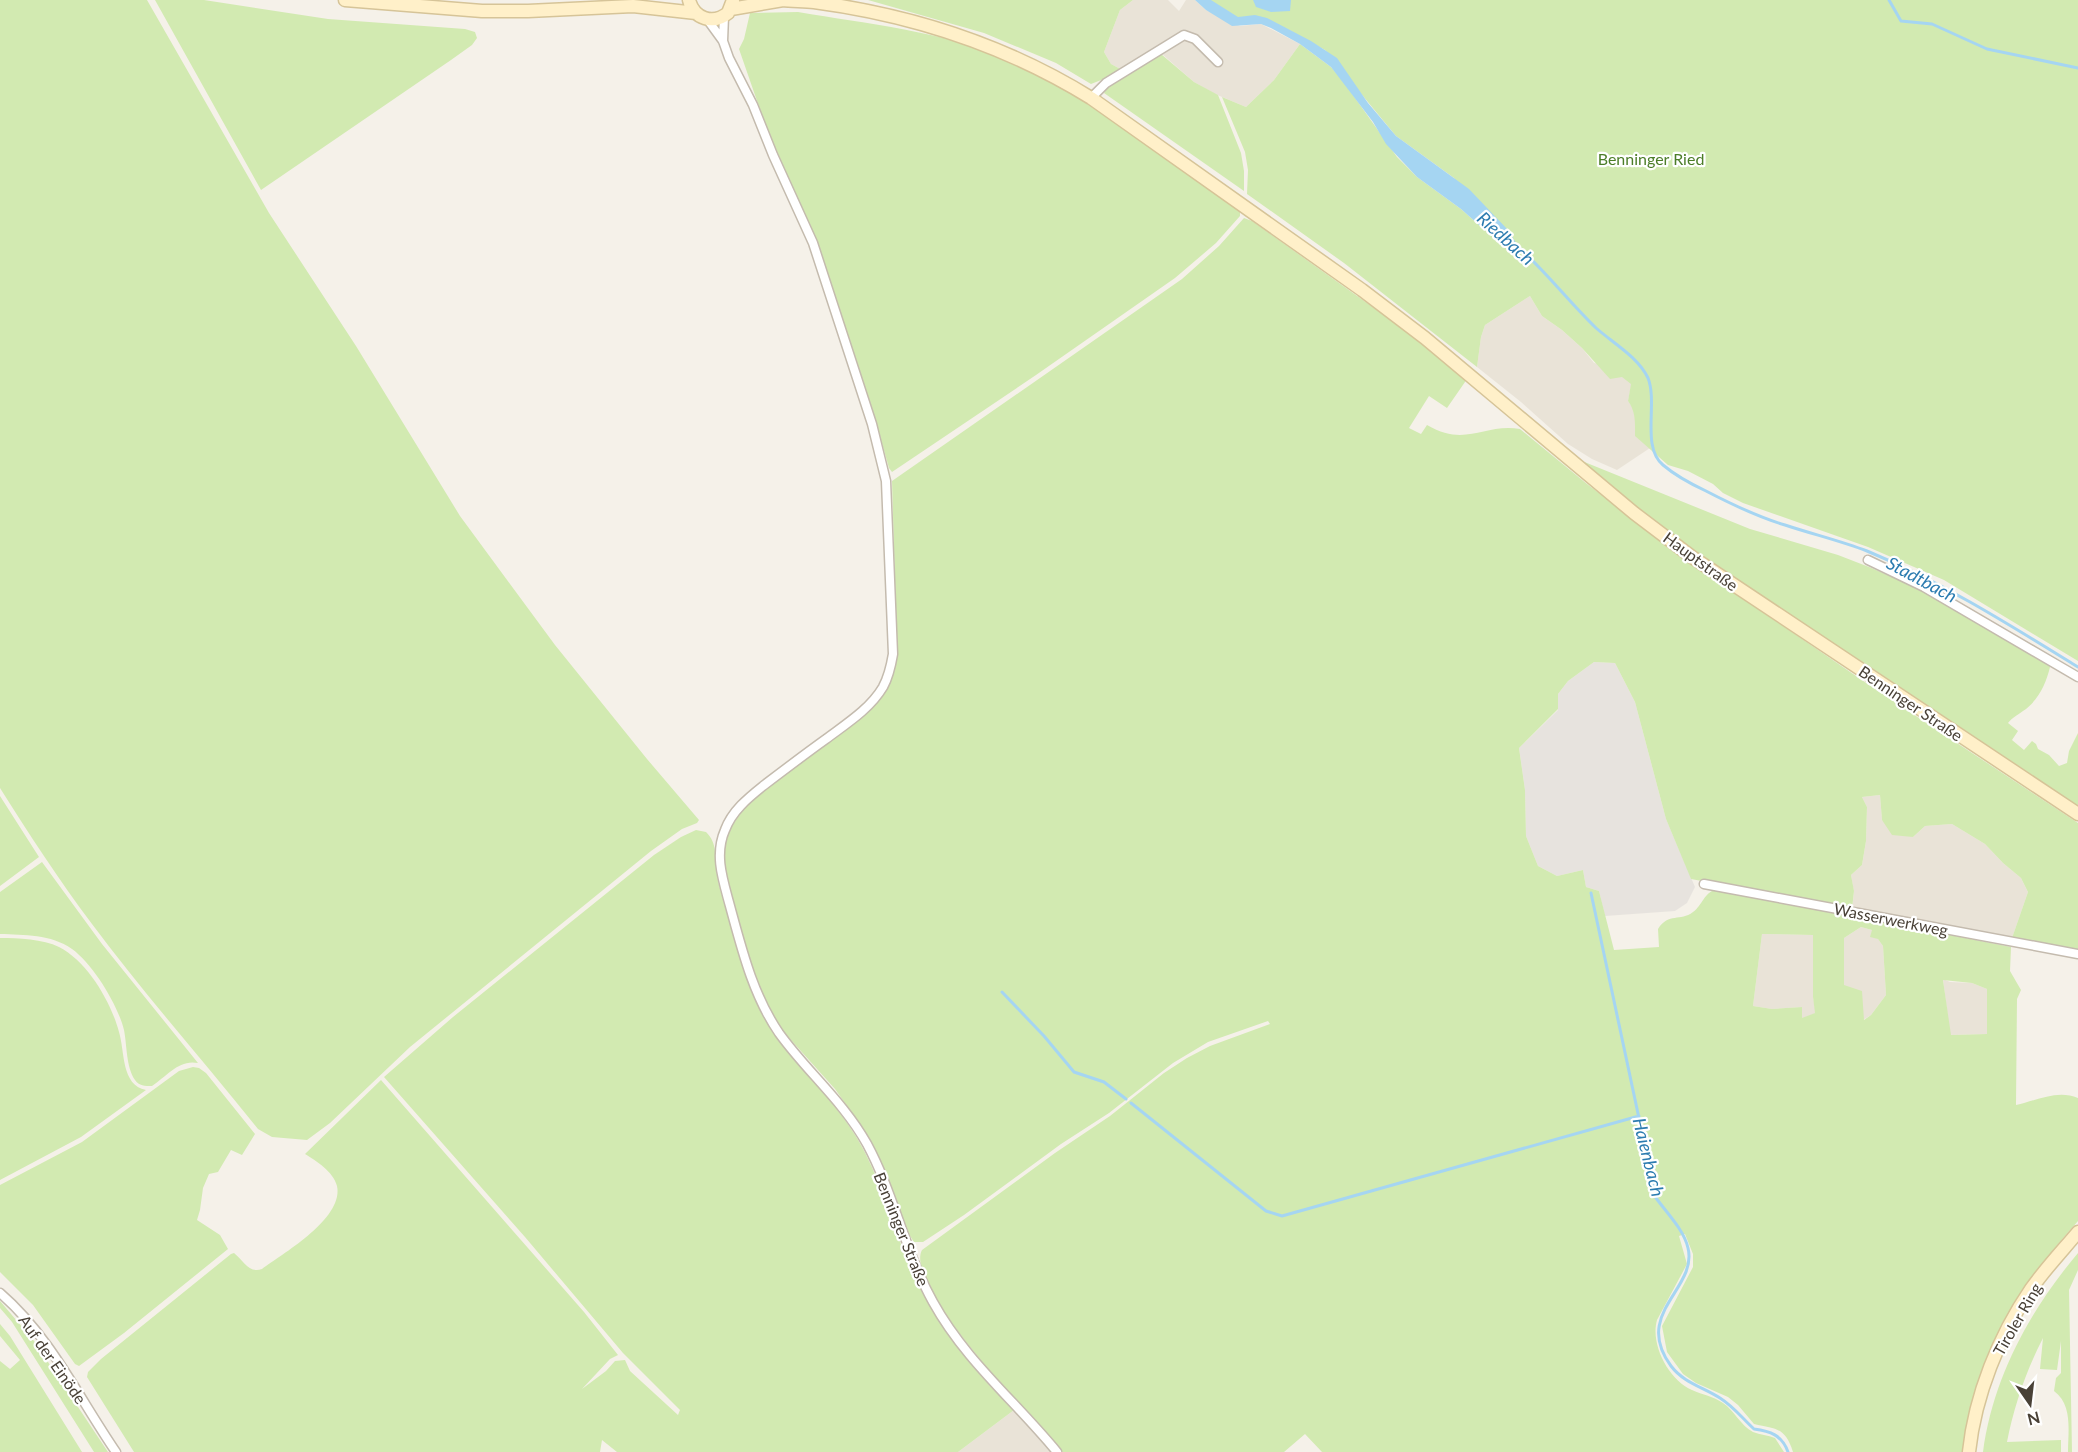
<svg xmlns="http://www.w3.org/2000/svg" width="2078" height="1452" font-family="Lato,sans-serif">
	<rect width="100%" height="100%" fill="#f5f1e9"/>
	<path fill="#e9e3d7" d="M1133,0H1168L1179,11L1186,0H1195L1206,10L1240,26L1261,24L1300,44L1274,80L1246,107L1215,94L1194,82L1162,54L1140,68L1124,71L1111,64L1104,52L1120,10Z
		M1530,296L1542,316L1562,330L1582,348L1594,363L1621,369L1632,382L1628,401L1633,408L1638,431L1650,448L1617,470L1592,459L1568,444L1521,402L1477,367L1481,337L1485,325Z
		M1880,795L1882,820L1913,837L1925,826L1952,824L1985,844L2003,863L2021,878L2028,892L2012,938L1852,909L1854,892L1851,875L1862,865L1866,841L1867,807L1862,797Z
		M1861,927L1872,930L1883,946L1886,995L1871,1015L1863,1020L1844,985V938Z
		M1762,934L1813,935V997L1816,1013L1801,1019L1802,1007L1772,1009L1753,1006Z
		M1943,979L1950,982L1972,983L1987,989V1034L1950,1035Z
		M1020,1404L1062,1452H958L1014,1410Z"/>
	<path fill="#e7e3de" d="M1594,662L1615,663L1635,702L1666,819L1695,887L1687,903L1675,911L1605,916L1599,891L1586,887L1583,870L1557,876L1538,866L1526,836L1525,790L1519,748L1558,710V694L1568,681Z"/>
	<path fill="#d2eab1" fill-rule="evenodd" d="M0,0H147L269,213L356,346L460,516L555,645L647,759L699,820L697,823L682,829L651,851L410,1047L330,1123L307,1140L272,1137L258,1129C203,1060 144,994 92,924C59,880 29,834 0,788Z
		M155,0H204L328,19L465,29L475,32L477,38L472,45L451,60L261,190Z
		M868,0H1133L1120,10L1104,52L1111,64L1124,71L1091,84L1056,63L984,33Z
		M1201,0H2078V661L1944,580L1868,547L1743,503L1723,493L1713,484L1688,471L1668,465L1635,436C1635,423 1636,412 1628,401L1631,384L1622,377L1610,379L1582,348L1562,330L1542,316L1530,296L1485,325L1481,337L1477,367L1344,263L1247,194L1248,170L1245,152L1222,97L1246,107L1274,80L1300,44L1331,67L1343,81L1397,157L1417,177L1461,209L1479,225L1454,178L1396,136L1325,50L1289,30L1239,19Z
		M798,12C868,24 942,31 1007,59C1091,95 1164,156 1237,208L1240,211V216L1216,243L1175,278L1036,375L892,472L889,468L872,408L823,259L764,121L739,49L744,39L750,13Z
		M1161,54L1194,82L1218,95L1241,153L1244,171V191L1104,93L1108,86Z
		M1244,218L1252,221L1395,323L1465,377V382L1447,408L1429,396L1409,428L1421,434L1427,425C1466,448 1484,423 1520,429L1587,484L1694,565L1872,687L2078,823V950H2076L2012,938L2028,892L2021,878L2003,863L1985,844L1952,824L1925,826L1913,837L1892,835L1882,820L1880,795L1862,797L1867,807L1866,841L1862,865L1851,875L1854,891L1852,909L1691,879L1666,819L1635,702L1615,663L1594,662L1568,681L1558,694V709L1519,748L1525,790L1526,836L1538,866L1557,876L1583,870L1586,887L1599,891L1614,950L1659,947L1658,929C1669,912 1680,922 1693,912C1703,905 1703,893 1717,889L2011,947L2010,971L2021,990L2017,999L2016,1105C2036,1101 2057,1089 2078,1098V1221C2018,1287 1975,1363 1963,1452H1793C1785,1427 1776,1429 1754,1424L1738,1405L1728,1397L1696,1383L1683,1374L1667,1352L1662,1326L1693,1267V1254L1685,1234L1679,1236L1687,1264L1657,1320C1650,1345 1669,1380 1692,1390C1703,1395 1713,1396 1723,1403C1734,1410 1741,1426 1753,1432C1760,1435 1768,1435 1775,1438L1784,1452H1322L1305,1434L1284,1452H1062C1037,1423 903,1286 922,1250L1055,1153L1110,1116L1164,1073L1187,1058L1210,1046L1270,1024L1268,1021L1208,1042L1173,1063L1109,1113L1061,1144L964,1215L923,1242H914L908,1233L887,1175L859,1123L835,1089L782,1030L763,997L755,978L729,891L723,858L724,843L729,830L743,810L766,788L862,716C883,697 896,679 897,650L892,481L1182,279L1219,246ZM1861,927L1872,930L1870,937L1878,939L1883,946L1886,995L1871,1015L1864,1020L1862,991L1844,985V938ZM1762,934L1813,935V997L1815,1013L1802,1018V1007L1772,1009L1753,1006ZM1943,980L1972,983L1987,989V1034L1951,1035Z
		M1582,461L1750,529L1838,555L1869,567L1913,586L2048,663L2050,667C2046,684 2038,701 2023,711C2016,716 2013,717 2008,723L2018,731L2012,740L2024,750L2032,741L2036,744L2038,749L2049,755L2059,766L2067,763L2069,751L2078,733V808L1705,558L1626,499Z
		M0,796L39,857L0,886Z
		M696,830L706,832C718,843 715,860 717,875C719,889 725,904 729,918C736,944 743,971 754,996C777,1051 827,1088 857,1138C879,1175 890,1216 905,1255C930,1316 967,1365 1014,1410L958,1452H617L602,1440L600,1452H134L87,1377L88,1372L101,1359L231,1254L234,1253C243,1260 249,1274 262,1269C284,1253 344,1218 337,1186C333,1171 316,1161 305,1154L381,1080L584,1312L618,1355L610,1359L582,1389L606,1371L615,1361L625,1360L630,1371L678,1415L680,1410L623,1353L525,1237L384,1077L453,1017L654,855L681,837Z
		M42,862L102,944L198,1063C179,1059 167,1076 152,1086C145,1086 139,1086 135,1080C126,1067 127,1045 124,1030C118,1005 93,964 72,949C51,934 24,935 0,934V892Z
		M0,938C18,938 43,939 59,947C88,962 111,1002 119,1032C125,1052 121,1085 146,1090L81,1137L0,1180Z
		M193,1067L199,1068L206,1073L255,1134L242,1155L231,1150L218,1172L209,1174L203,1188L200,1210L197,1220L220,1235L228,1249L124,1333L79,1366L75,1364L33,1305L0,1272V1185L82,1142L179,1071Z
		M2078,1253V1270L2069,1290L2072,1452H2068C2068,1431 2073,1405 2054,1391L2056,1378L2061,1373V1341L2057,1370L2040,1369L2043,1338C2026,1371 2014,1406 2007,1442L2061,1440V1452H1983C1993,1377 2030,1310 2078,1253Z
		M0,1301L34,1341L108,1452H94L12,1322L0,1308Z
		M0,1324L10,1336L82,1452H0V1361L10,1369L20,1360L0,1336Z"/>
	<path fill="#a5d5f2" d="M1195,0H1211L1238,17L1255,15L1267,18L1311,41L1337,58L1368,103L1396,136L1469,189L1509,231L1517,245L1492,235L1479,225L1461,209L1417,177L1386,144L1373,122L1331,67L1300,44L1271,28L1261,24L1232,26L1206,10Z
		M1253,0H1291L1290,11L1271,12L1256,7Z"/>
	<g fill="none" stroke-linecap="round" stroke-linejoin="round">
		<path stroke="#a5d5f2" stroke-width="3" d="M1889,0L1901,21L1932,24L1987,49L2078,68
			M1514,243C1544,269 1568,301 1596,328C1613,343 1638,357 1648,378C1658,403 1641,447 1663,465C1676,476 1691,484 1706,491C1731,504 1758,517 1785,525C1812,534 1841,541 1867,551C1942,582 2010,625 2078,667
			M1591,893L1656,1198C1667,1213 1684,1230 1688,1248C1698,1289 1632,1313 1671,1366C1684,1383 1703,1387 1720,1398C1734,1407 1742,1418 1754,1429C1770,1431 1782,1435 1788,1452
			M1002,992L1044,1036L1074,1072L1104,1082L1126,1099
			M1131,1103L1266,1211L1282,1216L1639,1116"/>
		<g stroke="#c4bbae" stroke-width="11">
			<path id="minor" d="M707,19L723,41L729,58L753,105L773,155L813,243L872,424L886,481L893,654C891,666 889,676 883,687C870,709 846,724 826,739C805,754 784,770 763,786C748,798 732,811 725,830C714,855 723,880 730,906C742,950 753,995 779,1033C807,1072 843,1101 867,1144C894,1194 905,1252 933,1302C965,1360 1015,1401 1057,1452
				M723,41L724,16
				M1091,98L1106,83L1184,35L1195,39L1218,62
				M1868,560L1924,587L2078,677
				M1704,884L2078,954
				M0,1293C50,1336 79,1398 116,1452"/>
		</g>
		<g stroke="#d6c498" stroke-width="15">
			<path id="secondary" d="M345,0L482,11H528L633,6L696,13
				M689,0C694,19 713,25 728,13L733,0
				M782,0C792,1 803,1 814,2C912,15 1007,46 1091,98L1362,290L1425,338L1634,513L1692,557L2078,814
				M731,9L783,0
				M1969,1452C1975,1395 1999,1336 2031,1289C2045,1269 2062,1251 2078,1232"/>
		</g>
		<use href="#minor" stroke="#fff" stroke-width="8"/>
		<use href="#secondary" stroke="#fff0c9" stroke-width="12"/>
	</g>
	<g text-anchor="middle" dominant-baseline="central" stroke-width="4.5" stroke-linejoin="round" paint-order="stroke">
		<g font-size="16" fill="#4b7d28" stroke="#fff">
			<text x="1651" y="158">Benninger Ried</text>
		</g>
		<g font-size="16" fill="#494137" stroke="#fff">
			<text transform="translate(1701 561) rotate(36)">Hauptstraße</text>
			<text transform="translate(1911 703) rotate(34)">Benninger Straße</text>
			<text transform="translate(1891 919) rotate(11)">Wasserwerkweg</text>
			<text transform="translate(902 1229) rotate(68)">Benninger Straße</text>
			<text transform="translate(2017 1319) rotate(-60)">Tiroler Ring</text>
			<text transform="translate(53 1359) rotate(55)">Auf der Einöde</text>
		</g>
		<g font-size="18" font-style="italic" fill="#2c7cb0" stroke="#fff">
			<text transform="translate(1506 238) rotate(42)">Riedbach</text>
			<text transform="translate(1922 579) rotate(28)">Stadtbach</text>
			<text transform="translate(1649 1157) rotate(76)">Haienbach</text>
		</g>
	</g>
	<g transform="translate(2030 1404) rotate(166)" stroke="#ffffff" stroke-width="4.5" paint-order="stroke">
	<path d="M0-4.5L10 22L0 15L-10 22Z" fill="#494137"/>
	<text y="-9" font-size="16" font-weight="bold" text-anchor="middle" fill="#494137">N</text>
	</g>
</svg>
